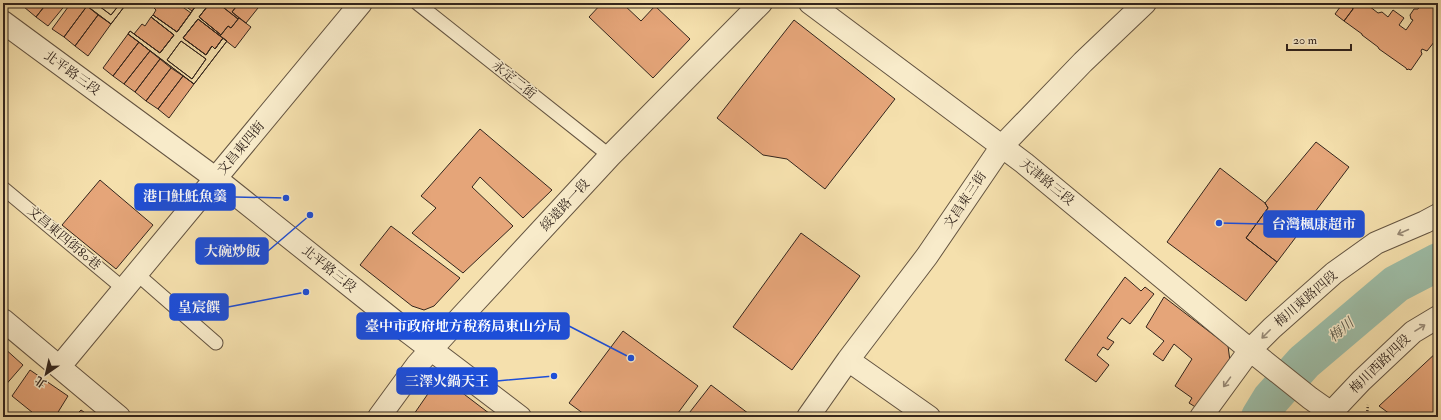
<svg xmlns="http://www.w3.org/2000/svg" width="1441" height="420" font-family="'IM FELL Double Pica','Noto Serif TC',serif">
	<rect width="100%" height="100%" fill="#f5e0ad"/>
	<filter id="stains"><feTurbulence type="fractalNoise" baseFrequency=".005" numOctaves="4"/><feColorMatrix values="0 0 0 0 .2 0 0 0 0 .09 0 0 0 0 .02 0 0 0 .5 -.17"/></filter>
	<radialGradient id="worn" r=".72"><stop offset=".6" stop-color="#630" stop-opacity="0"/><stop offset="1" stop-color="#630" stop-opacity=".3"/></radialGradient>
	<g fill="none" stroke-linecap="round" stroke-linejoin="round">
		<path stroke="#9dbda7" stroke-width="38" d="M1260,417L1271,399L1304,362L1396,284L1438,262"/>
	</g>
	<path fill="#e5a579" stroke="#33251d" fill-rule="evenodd" d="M18,3H27L24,7Z
		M27,3H47L36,17L24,7Z
		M47,3H67L48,26L36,17Z
		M71,3H83L87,6L64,37L52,29Z
		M83,3H95L111,15L119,5L117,3H127L111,24Z
		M83,3H127L111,24Z
		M95,3H117L119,5L111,15Z
		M158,3H177L191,13L177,32L153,15L156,10L154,8Z
		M181,3H198L192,11Z
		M198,3H210L199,17L221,35L220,36L198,19L183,38L206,55L212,46L215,49L223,38L227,41L194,84L128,34L130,31L160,53L174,35L151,17L153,15L177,32ZM181,41L206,59L192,79L167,60Z
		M198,3H210L199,17L221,35L220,36L198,19L183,38L206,55L212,46L215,49L223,38L227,41L194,84L128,34L130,31L160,53L174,35L151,17L153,15L177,32Z
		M210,3H218L238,19L231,28L228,26L221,35L199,17Z
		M221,3H239L232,12L239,18L238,19L220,5Z
		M239,3H262L246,23L232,12Z
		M602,3H622L641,21L655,6L690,39L653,78L589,17Z
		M1343,3H1349L1353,6V9L1344,21L1335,14Z
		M1355,3H1370L1369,6L1378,13L1382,12L1388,17L1393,10L1404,18L1399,25L1406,30L1413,20L1411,19L1410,15L1414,9H1418L1422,3H1438V37L1427,51L1422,49L1421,51L1422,54L1411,70L1408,69L1407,70L1406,68L1379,49L1378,47L1362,35V34L1344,21L1353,9L1352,7Z
		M87,6L98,15L75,46L64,37Z
		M98,15L111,24L88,56L75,46Z
		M151,17L174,35L160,53L134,34L142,24L145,26Z
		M239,18L251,27L235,48L220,36L228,26L231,28Z
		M198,19L223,38L215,49L212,46L206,55L183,38Z
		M794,20L895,99L825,189L787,159L763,155L717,118Z
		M128,34L139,42L113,76L103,68Z
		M181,41L206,59L192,79L167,60Z
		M139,42L150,51L124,84L113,76Z
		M150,51L160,59L135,92L124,84Z
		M160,59L171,68L146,101L135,92Z
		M171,68L183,76L158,109L146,101Z
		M183,76L194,84L169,118L158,109Z
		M480,129L552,190L523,218L480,177L472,187L513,226L463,273L412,233L436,208L421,196Z
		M1316,142L1349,167L1277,262L1246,238L1268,208L1265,203Z
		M1220,168L1265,203L1268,208L1246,238L1277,262L1246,301L1167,242Z
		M100,180L153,225L116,269L62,225Z
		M391,226L460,278L434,306L424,310L412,306L360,265Z
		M801,233L860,276L792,370L733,327Z
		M1125,277L1141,291L1145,287L1154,294L1130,324L1122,318L1107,338L1114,342L1108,350L1103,347L1097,355L1109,365L1096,382L1065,360Z
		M1164,297L1228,346L1230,361L1197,408L1189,403L1192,398L1175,386L1192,359L1174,344L1163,361L1153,354L1164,341L1146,327Z
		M623,331L698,386L675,417H588L569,403Z
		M3,347L23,365L3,388Z
		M1438,351V410L1433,417H1394L1379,406Z
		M30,370L68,396L55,417H38L12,396Z
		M434,385H452L494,417H418L414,414Z
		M711,385L753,417H686Z
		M81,410L91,417H74Z"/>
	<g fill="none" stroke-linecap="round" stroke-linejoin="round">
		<g stroke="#645441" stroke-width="15">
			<path id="lane" d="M417,3L610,156
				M3,188L124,289
				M137,274L216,343"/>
		</g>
		<g stroke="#645441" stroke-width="24">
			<path id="street" d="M810,3L1024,163L1250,350L1310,398L1337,417
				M3,22L215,178L408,332L520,417
				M3,320L119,417
				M848,360L929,417
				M60,366L361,3
				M379,417L417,365L448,331L610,156L761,3
				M808,417L848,360L927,256L1002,146L1083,62L1145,3
				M1201,417L1250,350L1272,328L1334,273L1376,243L1425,222L1438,215
				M1327,417L1361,381L1413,332L1438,317"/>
		</g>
		<path stroke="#33251d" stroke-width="2.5" stroke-dasharray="1 2" stroke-linecap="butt" d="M1367,414L1368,405"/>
		<use href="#lane" stroke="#f8ebca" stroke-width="13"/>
		<use href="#street" stroke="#f8ebca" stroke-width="22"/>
	</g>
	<defs><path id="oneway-shaft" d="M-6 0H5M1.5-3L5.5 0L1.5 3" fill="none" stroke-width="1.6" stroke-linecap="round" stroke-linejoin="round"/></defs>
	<g stroke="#968874">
		<use href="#oneway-shaft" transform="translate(1403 232) rotate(156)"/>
		<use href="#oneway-shaft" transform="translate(1420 328) rotate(-32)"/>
		<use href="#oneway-shaft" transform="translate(1266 334) rotate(135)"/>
		<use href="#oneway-shaft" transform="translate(1227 382) rotate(126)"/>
	</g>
	<g text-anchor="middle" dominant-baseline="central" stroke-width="3" stroke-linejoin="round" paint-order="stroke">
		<g font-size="13" fill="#33251d" stroke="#f8ebca">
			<text transform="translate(72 73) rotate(36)">北平路三段</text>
			<text transform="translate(514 80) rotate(39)">永定二街</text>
			<text transform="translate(241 148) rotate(-50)">文昌東四街</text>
			<text transform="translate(1047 182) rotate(39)">天津路三段</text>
			<text transform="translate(965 200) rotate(-56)">文昌東三街</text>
			<text transform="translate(565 205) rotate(-47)">綏遠路一段</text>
			<text transform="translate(64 238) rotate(40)">文昌東四街80巷</text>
			<text transform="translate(329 269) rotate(39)">北平路三段</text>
			<text transform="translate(1306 299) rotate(-41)">梅川東路四段</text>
			<text transform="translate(1380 364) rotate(-44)">梅川西路四段</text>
		</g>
		<g font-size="14" font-style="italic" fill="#535346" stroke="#f8ebca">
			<text transform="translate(1341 330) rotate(-40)">梅川</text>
		</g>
	</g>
	<path fill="none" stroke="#1d4ed8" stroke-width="1.5" d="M286 198L235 197M1219 223L1264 224M310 215L268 251M306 292L228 307M631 358L569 326M554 376L497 381"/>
	<g fill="#1d4ed8" stroke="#f8ebca" stroke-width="1.5">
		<circle cx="286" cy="198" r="4"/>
		<circle cx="1219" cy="223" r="4"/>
		<circle cx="310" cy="215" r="4"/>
		<circle cx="306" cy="292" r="4"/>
		<circle cx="631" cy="358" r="4"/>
		<circle cx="554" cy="376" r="4"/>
	</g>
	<g fill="#1d4ed8" stroke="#1d4ed8" stroke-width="1.5">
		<rect x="135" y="184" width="100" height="26" rx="4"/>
		<rect x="1264" y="211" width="100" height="26" rx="4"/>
		<rect x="196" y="238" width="72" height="26" rx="4"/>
		<rect x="170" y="294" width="58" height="26" rx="4"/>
		<rect x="357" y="313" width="212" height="26" rx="4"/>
		<rect x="397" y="368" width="100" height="26" rx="4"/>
	</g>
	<g font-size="14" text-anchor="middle" font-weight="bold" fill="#fff">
		<text x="185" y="201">港口𩵚魠魚羹</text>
		<text x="1314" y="229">台灣楓康超市</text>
		<text x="232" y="256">大碗炒飯</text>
		<text x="199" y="312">皇宸饌</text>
		<text x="463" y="331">臺中市政府地方稅務局東山分局</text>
		<text x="447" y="386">三澤火鍋天王</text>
	</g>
	<rect width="1441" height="420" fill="none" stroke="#f5e0ad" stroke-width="16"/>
	<rect x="4" y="4" width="1433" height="412" fill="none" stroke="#33251d" stroke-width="2"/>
	<rect x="8" y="8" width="1425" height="404" fill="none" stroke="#33251d"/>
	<g transform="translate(46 374) rotate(214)" stroke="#f8ebca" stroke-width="3" paint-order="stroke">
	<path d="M0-3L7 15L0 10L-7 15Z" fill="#33251d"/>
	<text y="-6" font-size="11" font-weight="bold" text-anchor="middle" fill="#33251d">北</text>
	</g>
	<path d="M1287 44v6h64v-6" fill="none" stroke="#33251d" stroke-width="2"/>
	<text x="1293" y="44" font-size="12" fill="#33251d" stroke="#f8ebca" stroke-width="3" paint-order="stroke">20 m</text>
	<rect width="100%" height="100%" filter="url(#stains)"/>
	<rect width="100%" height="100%" fill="url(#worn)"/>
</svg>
